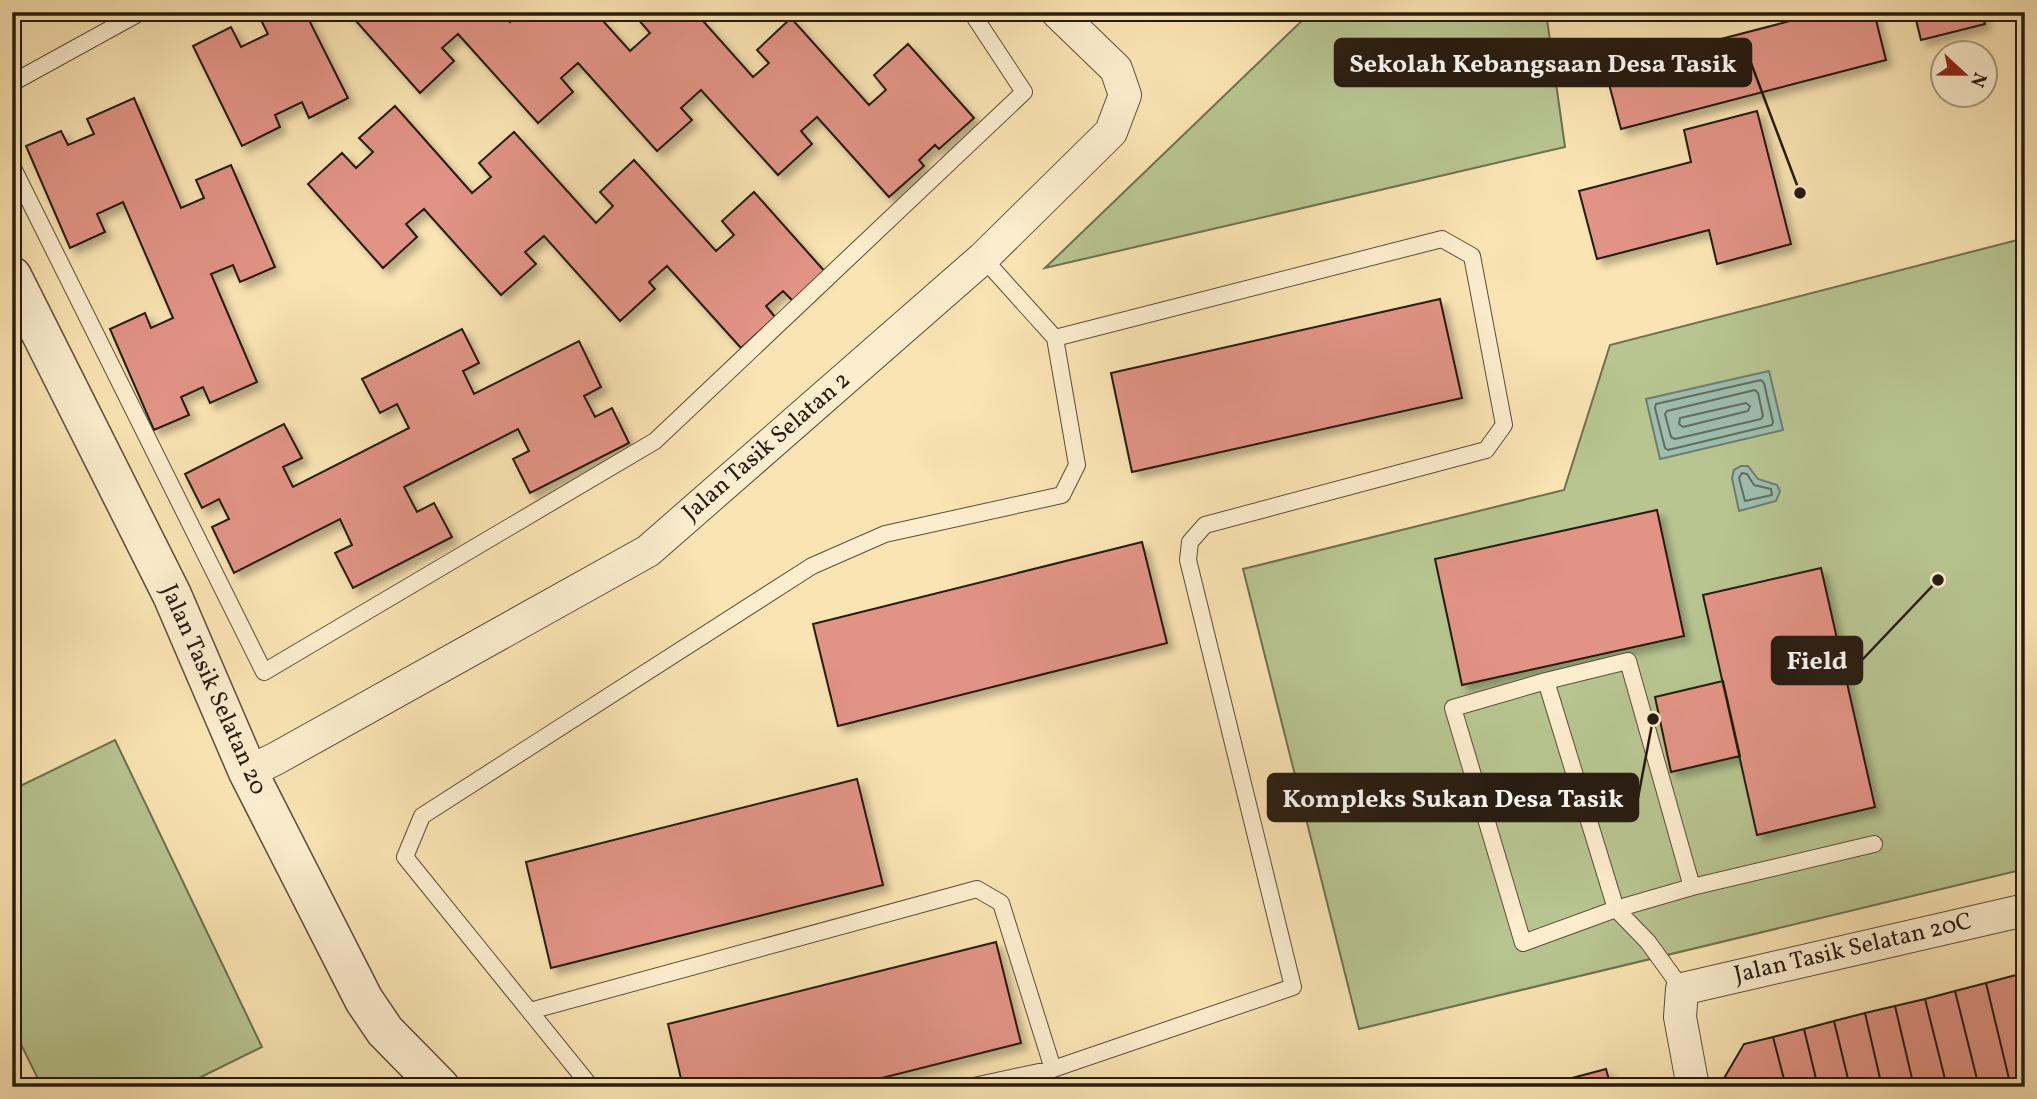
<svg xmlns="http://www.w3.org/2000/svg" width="2037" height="1099" font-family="Vollkorn,serif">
	<defs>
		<filter id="shadow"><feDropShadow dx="6" dy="6" stdDeviation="3.5" flood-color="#0004"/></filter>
	</defs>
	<rect width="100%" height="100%" fill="#fae4b3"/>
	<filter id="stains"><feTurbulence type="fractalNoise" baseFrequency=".00286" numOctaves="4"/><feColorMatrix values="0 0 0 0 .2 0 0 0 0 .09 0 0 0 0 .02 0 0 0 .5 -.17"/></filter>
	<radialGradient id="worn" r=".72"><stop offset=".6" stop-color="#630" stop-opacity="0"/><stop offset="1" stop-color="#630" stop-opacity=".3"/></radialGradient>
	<path fill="#b8c591" stroke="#6f7051" stroke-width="2" d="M1311,12H1546L1565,147L1045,268Z
		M2025,238V869L1359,1029L1243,569L1564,490L1610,345Z
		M115,740L262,1047L181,1087H42L12,1026V790Z"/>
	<path fill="#9ebeaf" stroke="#6e7d70" stroke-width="2" d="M1769,371L1783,430L1660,459L1646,399Z
		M1741,466H1748L1758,479L1777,485L1780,491L1776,501L1739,511L1732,478L1734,470Z"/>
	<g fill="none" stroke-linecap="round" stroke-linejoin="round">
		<path stroke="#626c60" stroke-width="2" d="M1761,380L1764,383L1773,422L1772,425L1668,450L1665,448L1655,408L1656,404Z
			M1755,390L1758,393L1763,416L1761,419L1675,439L1671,437L1665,414L1667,411Z
			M1746,403L1750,406L1748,411L1683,427L1679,424L1680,418Z
			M1742,473L1747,474L1754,485L1771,489L1772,495L1745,501L1739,478Z"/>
	</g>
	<path fill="#e19385" stroke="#261b11" stroke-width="2" filter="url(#shadow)" d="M257,12H305L348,98L309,118L302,102L275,115L280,127L242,146L193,46L231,27L241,47L268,34Z
		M348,12H501L510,22L521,12H595L630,51L650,33L637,18L643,12H695L753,77L769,63L757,50L791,18L869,105L886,90L874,75L908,44L974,118L939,149L935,145L919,160L924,166L889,197L817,117L801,131L812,144L778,175L701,90L681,108L692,120L657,151L578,63L561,78L573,92L538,123L458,34L442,48L454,61L420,93Z
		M1825,12H1874L1886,60L1621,129L1605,69Z
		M1914,12H1982L1985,24L1921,40Z
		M134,98L181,208L204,198L196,180L231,165L275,267L240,282L233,265L211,274L257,382L210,403L203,387L181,397L189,415L154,430L110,329L145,313L151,328L173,318L123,202L97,214L105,232L70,248L26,146L61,131L68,145L94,134L87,119Z
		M395,106L472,193L491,177L479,163L514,132L596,223L613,206L600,192L634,160L716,251L734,235L722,221L754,192L827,274L795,303L783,291L766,306L775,317L741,348L667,266L649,282L655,289L620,321L544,236L525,252L536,264L501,295L424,209L406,224L417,237L383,268L308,184L342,153L356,168L373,152L359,138Z
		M1757,111L1791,244L1717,264L1709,230L1597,259L1579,191L1691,162L1684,130Z
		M1440,299L1462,398L1132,472L1111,373Z
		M462,329L479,363L463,371L474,394L579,341L601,387L584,396L595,417L612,408L629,443L530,493L513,459L529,451L518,429L404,487L417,512L434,503L452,537L353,588L335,553L352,545L340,519L234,573L212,527L229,519L219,499L202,508L185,474L284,424L302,458L283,467L293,487L409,428L397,404L380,413L362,379Z
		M1657,510L1684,636L1462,685L1435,559Z
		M1142,542L1167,643L838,726L813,624Z
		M1821,568L1875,807L1757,835L1703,595Z
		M1723,681L1740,756L1671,772L1655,697Z
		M857,779L883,885L551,968L526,862Z
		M996,942L1021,1043L846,1087H683L668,1024Z
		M2025,973V1012L2016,975Z
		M2016,975L2025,1012V1087H2011L1986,983Z
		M1986,983L2011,1087H1979L1955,991Z
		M1955,991L1979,1087H1947L1925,999Z
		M1925,999L1947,1087H1914L1895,1006Z
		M1895,1006L1914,1087H1882L1865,1013Z
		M1865,1013L1882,1087H1850L1834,1021Z
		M1834,1021L1850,1087H1818L1804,1029Z
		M1804,1029L1818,1087H1786L1773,1037Z
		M1773,1037L1786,1087H1724L1723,1080L1744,1044Z
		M1606,1069L1611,1087H1538Z"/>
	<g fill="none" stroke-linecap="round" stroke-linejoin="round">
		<g stroke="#5b4d3a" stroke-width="18">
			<path id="service" d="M12,83L141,12
				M12,166L264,672L655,441L1024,92L972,13L969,12
				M1546,681L1616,909L1523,943L1453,708L1546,681L1628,661L1692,887L1616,909L1648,942L1682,989
				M1692,887L1874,844
				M530,1011L977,889L1001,903L1053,1069
				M591,1087L405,857L422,816L812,566L885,534L1062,495L1077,465L1055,338L983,258
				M969,1087L1053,1069L1293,987L1188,560L1190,542L1205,525L1486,450L1504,425L1472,256L1442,239L1055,338"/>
		</g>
		<g stroke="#5b4d3a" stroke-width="34">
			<path id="minor" d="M248,772L275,759L648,551L983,258L1111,132L1125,95L1116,69L1057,12
				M1693,1087L1680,1017L1682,989L2025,910"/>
		</g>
		<g stroke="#5b4d3a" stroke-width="41">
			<path id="tertiary" d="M12,276L172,595L248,772L364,1000L385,1031L440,1087"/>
		</g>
		<use href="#service" stroke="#fcedce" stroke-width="16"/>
		<use href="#minor" stroke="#fcedce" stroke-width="32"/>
		<use href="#tertiary" stroke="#fcedce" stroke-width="38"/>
	</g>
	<g text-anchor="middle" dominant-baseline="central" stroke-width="5" stroke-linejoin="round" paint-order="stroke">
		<g font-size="24" fill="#261b11" stroke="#fcedce">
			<text transform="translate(767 447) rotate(-41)">Jalan Tasik Selatan 2</text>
			<text transform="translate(213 690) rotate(66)">Jalan Tasik Selatan 20</text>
			<text transform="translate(1853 949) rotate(-13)">Jalan Tasik Selatan 20C</text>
		</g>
	</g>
	<path fill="none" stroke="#261b11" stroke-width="2.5" d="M1800 193L1751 63M1938 580L1862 660M1653 719L1638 798"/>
	<g fill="#261b11" stroke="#fcedce" stroke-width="2.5">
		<circle cx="1800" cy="193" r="7"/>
		<circle cx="1938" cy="580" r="7"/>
		<circle cx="1653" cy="719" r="7"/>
	</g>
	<g fill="#261b11" stroke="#261b11" stroke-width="2.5">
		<rect x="1335" y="39" width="416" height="47" rx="7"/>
		<rect x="1772" y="637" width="90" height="47" rx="7"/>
		<rect x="1268" y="774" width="370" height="47" rx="7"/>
	</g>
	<g font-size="26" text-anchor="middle" font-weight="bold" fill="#fff">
		<text x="1543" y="72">Sekolah Kebangsaan Desa Tasik</text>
		<text x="1817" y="669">Field</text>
		<text x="1453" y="807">Kompleks Sukan Desa Tasik</text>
	</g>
	<rect width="2037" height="1099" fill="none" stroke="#fae4b3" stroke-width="42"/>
	<rect x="14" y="14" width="2009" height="1071" fill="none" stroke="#261b11" stroke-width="3.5"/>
	<rect x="21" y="21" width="1995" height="1057" fill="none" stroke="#261b11" stroke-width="2"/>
	<g transform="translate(1964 74) rotate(112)"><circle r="33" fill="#fcedce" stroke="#a69982" stroke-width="2"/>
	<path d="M0-5L12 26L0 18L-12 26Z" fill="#8f2418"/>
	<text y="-10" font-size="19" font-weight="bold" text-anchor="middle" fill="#261b11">N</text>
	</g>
	<rect width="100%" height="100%" filter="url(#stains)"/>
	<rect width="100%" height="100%" fill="url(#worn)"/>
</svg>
